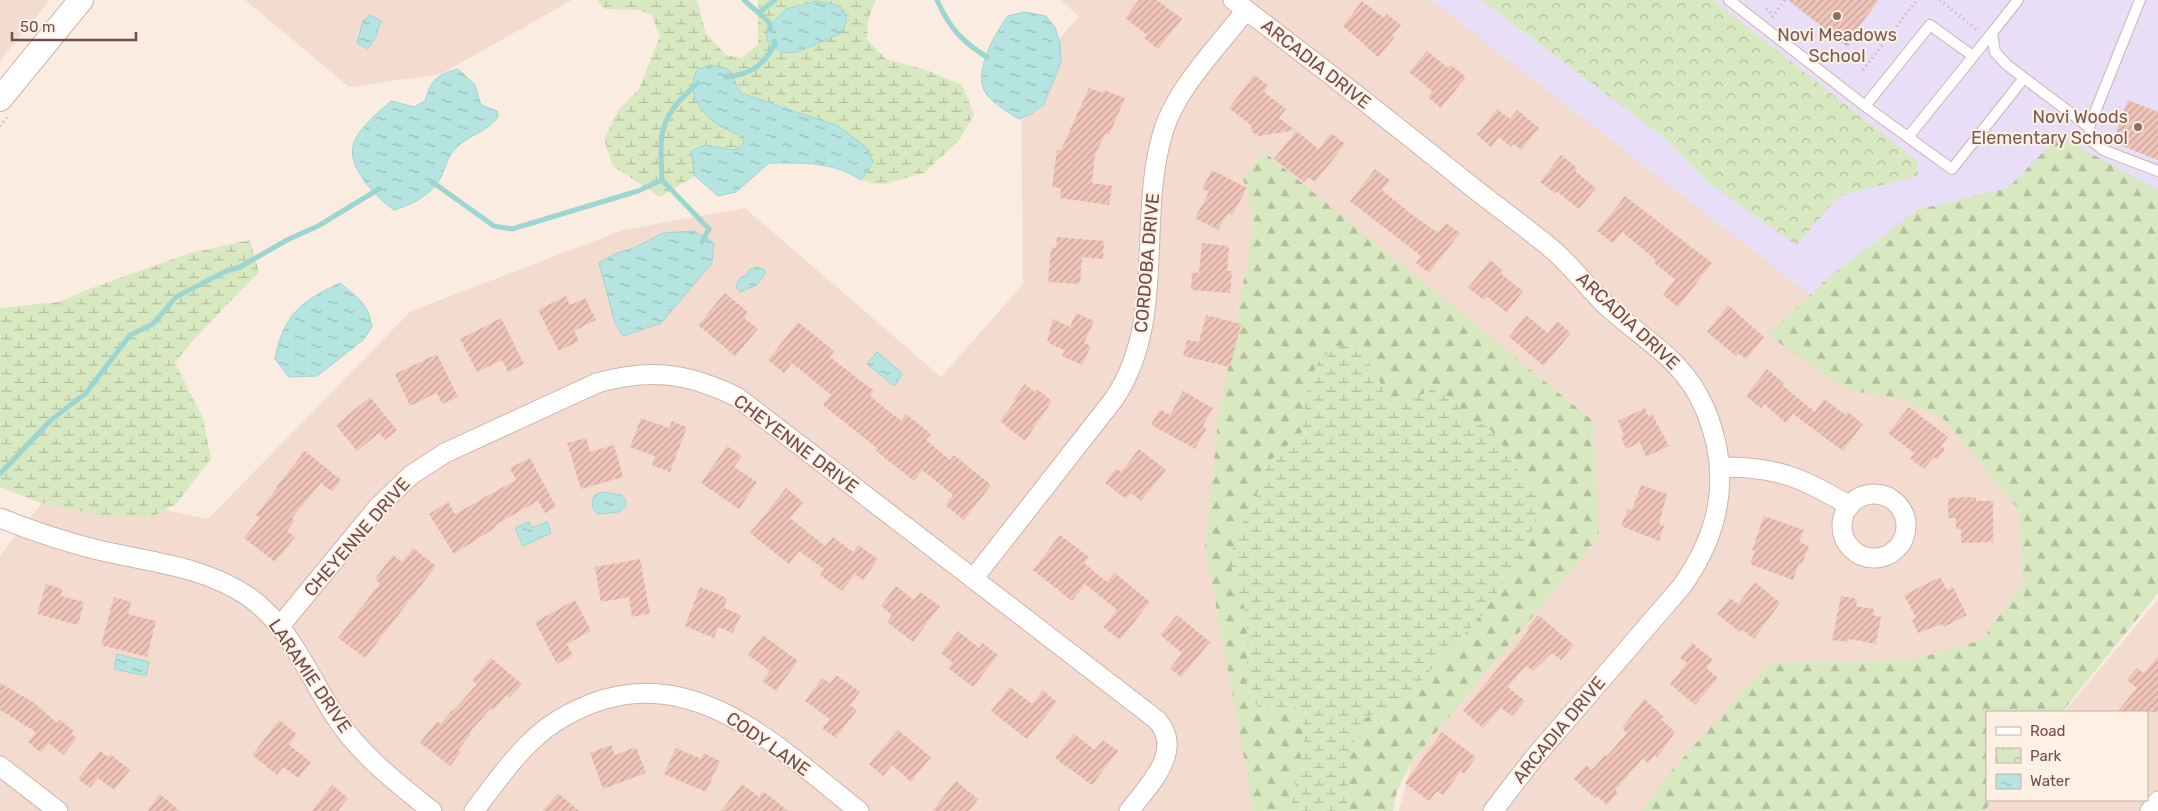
<svg xmlns="http://www.w3.org/2000/svg" width="2158" height="811" font-family="Rubik,sans-serif">
	<defs>
		<pattern id="forest-firs" width="22" height="20" patternUnits="userSpaceOnUse" patternTransform="scale(1.25)"><rect width="22" height="20" fill="#d8e8c0"/><path d="M5 1l3.5 6h-7zM16 11l3.5 6h-7z" fill="#b4be9e"/></pattern>
		<pattern id="wetland-marsh" width="20" height="14" patternUnits="userSpaceOnUse" patternTransform="scale(1.25)"><rect width="20" height="14" fill="#d8e8c0"/><path d="M1 5h8M5 5V1M11 12h8M15 12V8" fill="none" stroke="#b4be9e"/></pattern>
		<pattern id="park-crowns" width="20" height="18" patternUnits="userSpaceOnUse" patternTransform="scale(1.25)"><rect width="20" height="18" fill="#d8e8c0"/><path d="M2 6a3 3 0 1 1 6 0M12 15a3 3 0 1 1 6 0" fill="none" stroke="#b4be9e"/></pattern>
		<pattern id="water-ripples" width="26" height="14" patternUnits="userSpaceOnUse" patternTransform="scale(1.25)"><rect width="26" height="14" fill="#b6e4e1"/><path d="M2 4q2-2 4 0t4 0M15 11q2-2 4 0t4 0" fill="none" stroke="#98bbb8"/></pattern>
		<pattern id="building-hatch" width="6" height="6" patternUnits="userSpaceOnUse" patternTransform="scale(1.25)"><rect width="6" height="6" fill="#f0c4b9"/><path d="M-1 1l2-2M0 6l6-6M5 7l2-2" fill="none" stroke="#c7a298"/></pattern>
	</defs>
	<rect width="100%" height="100%" fill="#fbece1"/>
	<path fill="#f3dccf" d="M0,0H50L0,61Z
		M245,0H572L441,74L349,87Z
		M1060,0H1432L2093,514L1951,697L1672,811H1399L1412,761L1599,537L1271,811H0V556L54,487L208,519L411,311L623,230L745,208L941,377L1023,284L1021,84L1079,16Z
		M2158,599V811H1983L1992,800H2147V712H2064Z"/>
	<path fill="#e9def7" d="M1431,0H2158V564L1896,362Z"/>
	<path fill="url(#forest-firs)" d="M2059,136L2158,190V593L2062,712H1987V800H1993L1984,811H1642L1672,770L1769,663L1912,660L1982,640L2023,583L2019,510L1943,418L1905,400L1848,390L1768,335L1830,276L1917,210L2008,188Z
		M1264,152L1593,421L1599,537L1412,761L1397,791L1393,811H1254L1205,546L1218,423L1254,225L1247,188L1243,180Z"/>
	<path fill="url(#wetland-marsh)" fill-rule="evenodd" d="M597,0H697L706,34L726,55L742,58L758,44V0H876L868,20L867,39L886,59L929,71L962,85L974,115L960,139L924,173L880,185L861,180L873,162L800,112L741,93L737,83L703,113L727,132L741,135L744,143L735,150L705,145L691,150L695,176L660,197L613,166L604,139L619,109L639,89L660,36L651,15L639,10L605,9ZM817,1L842,33L797,52H781L767,40V29L786,9Z
		M250,240L259,272C231,302 200,329 175,363L203,418L211,459L176,504L151,517L103,516L38,502L0,487V308L59,302L89,289L190,253Z
		M1338,346L1357,348L1378,376L1384,394L1391,401L1402,403L1436,388L1459,404L1465,419L1487,426L1503,445L1524,481L1537,489L1540,505L1527,546L1482,615L1405,698L1362,720L1347,759L1348,799L1344,811H1290L1305,736L1303,717L1295,707L1276,712L1263,710L1253,702L1247,688V617L1229,561L1240,528L1256,498L1261,477L1272,459L1302,432L1308,383L1321,357Z"/>
	<path fill="url(#park-crowns)" d="M1481,0H1713L1917,161L1918,176L1839,196L1796,245L1706,181L1666,139Z"/>
	<path fill="url(#water-ripples)" stroke="#9dd5d3" d="M817,1L840,6L847,19L842,33L797,52L781,53L767,40V29L786,9Z
		M1025,12L1046,16L1055,27L1060,43L1061,62L1044,104L1031,114L1019,119C1008,112 992,103 985,92C973,70 996,32 1008,16Z
		M370,15L381,21L376,36L368,49L357,43L363,21Z
		M710,65L728,69L741,93L838,126L866,147L873,162L861,180C832,161 802,163 769,163L736,192L718,196L695,176L691,151L705,145L735,150L744,143L741,135C714,129 681,99 697,70Z
		M458,69L475,85L481,105L497,111L498,117C487,132 469,135 457,147C446,158 447,164 441,177C433,194 411,205 394,210C377,198 348,169 353,146C357,129 379,112 391,101L414,107L425,101C431,79 437,75 458,69Z
		M694,231L714,243L712,263L661,323L623,336L615,323L599,263L617,253L634,248L663,233Z
		M756,267L763,269L766,272L757,285L740,292L736,286L740,278L747,275L750,269Z
		M340,283C358,298 368,303 372,327L363,340L317,376L289,377L275,359C283,315 301,301 340,283Z
		M877,352L903,374L894,386L867,364Z
		M602,492L622,495L626,501V506L619,512L598,514C591,509 591,501 595,495Z
		M529,522L532,528L547,522L551,533L523,546L515,528Z
		M117,654L149,662L146,676L114,669Z"/>
	<g fill="none" stroke-linecap="round" stroke-linejoin="round">
		<path stroke="#9dd5d3" stroke-width="5" d="M744,0L769,22L771,30
			M937,0C949,27 962,42 987,57
			M760,12L775,0
			M726,77C751,74 763,66 775,44L774,41
			M698,83C692,87 687,94 681,99C656,126 661,146 662,180L709,229L702,242
			M431,181L494,226L512,229L638,191L662,180
			M0,474L51,420L86,393L130,335L153,324L176,297L224,272L240,267L287,240L318,226L379,189"/>
	</g>
	<path fill="url(#building-hatch)" d="M1139,0H1157L1182,19L1158,49L1144,38L1147,35L1125,18Z
		M1788,0H1879L1860,25L1863,28L1848,47Z
		M1362,1L1384,18L1387,14L1401,25L1392,35L1395,37L1378,57L1343,26Z
		M1427,51L1448,68L1451,65L1466,77L1441,108L1428,97L1432,91L1409,72Z
		M1254,75L1268,85L1264,92L1286,109L1279,118L1295,130L1259,136L1252,132L1251,125L1229,108Z
		M1089,88L1103,93L1104,90L1125,98L1109,135L1105,134L1095,155L1092,183L1112,186L1109,205L1060,198L1061,188L1052,187L1057,150H1061Z
		M2128,100L2158,112V160L2112,142Z
		M1497,109L1510,119L1517,110L1539,128L1521,150L1513,144L1511,147L1499,137L1491,147L1477,135Z
		M1296,131L1319,149L1331,133L1345,144L1315,182L1308,177L1304,182L1274,159Z
		M1561,155L1577,168L1575,171L1596,188L1579,209L1556,191L1555,193L1540,182Z
		M1375,169L1390,180L1382,190L1415,217L1438,233L1446,223L1460,233L1429,273L1416,263L1421,256L1350,201Z
		M1212,170L1247,188L1232,215L1228,213L1218,230L1195,218L1209,192L1202,189Z
		M1625,196L1712,263L1678,307L1663,295L1675,279L1654,263L1656,260L1622,232L1613,243L1597,231Z
		M1057,237L1104,241L1103,259L1082,257L1080,284L1048,282L1051,247L1056,248Z
		M1202,243L1229,246L1227,271H1232L1230,293L1191,290L1192,272L1199,273Z
		M1490,260L1503,271L1501,274L1523,291L1507,313L1486,296L1484,300L1468,288Z
		M725,293L748,312L744,318L758,329L735,356L698,325Z
		M566,296L570,305L585,298L596,320L574,331L579,341L559,351L538,310Z
		M1728,305L1764,337L1746,359L1738,353L1736,356L1707,332Z
		M1076,313L1094,321L1084,343L1091,346L1082,365L1062,356L1065,351L1047,342L1053,319L1070,327Z
		M1206,315L1241,324L1230,367L1183,356L1187,340L1199,342Z
		M1526,315L1548,333L1557,321L1571,333L1544,366L1509,337Z
		M501,318L524,364L508,372L502,360L477,372L460,339Z
		M798,322L834,351L830,357L874,391L870,396L901,421L906,414L931,434L926,440L950,460L954,455L991,485L964,520L945,505L953,495L922,470L914,481L876,451L878,449L823,405L831,395L792,363L784,373L768,360Z
		M437,354L458,397L442,404L437,393L410,406L395,374Z
		M1767,369L1784,383L1782,385L1815,412L1824,399L1846,415L1848,412L1863,424L1843,451L1793,414L1786,423L1764,404L1761,408L1746,396Z
		M1025,384L1035,392L1037,389L1052,401L1025,441L1000,421L1016,400L1014,398Z
		M1183,391L1213,408L1203,426L1206,429L1195,449L1151,425L1160,409L1170,415Z
		M370,397L397,430L385,440L379,433L357,451L336,425Z
		M1909,407L1948,437L1941,446L1945,450L1937,459L1934,457L1924,469L1910,458L1914,453L1888,433Z
		M1645,408L1648,416L1652,414L1669,446L1646,457L1640,442L1626,449L1621,436L1624,435L1618,421Z
		M641,418L669,428L672,421L687,427L670,472L652,465L655,456L630,447Z
		M586,438L590,452L614,445L623,477L581,489L567,443Z
		M727,446L742,456L734,467L757,482L739,509L701,483Z
		M1139,449L1166,470L1141,501L1131,493L1126,499L1105,483L1116,468L1121,472Z
		M305,451L341,480L332,492L321,483L292,518L295,520L287,531L295,537L275,562L244,538L260,518L256,515L277,488L276,487Z
		M530,458L556,507L545,513L538,501L495,525L496,527L454,554L429,514L448,502L455,514L516,480L510,468Z
		M1641,485L1667,494L1659,524L1664,526L1659,541L1621,526L1628,509L1632,510Z
		M786,488L803,502L790,518L825,546L833,537L853,552L858,545L878,559L863,580L855,574L842,591L820,575L824,569L799,551L789,564L750,533Z
		M1976,497V501H1993V542L1961,543V529H1956V518H1948V498Z
		M1764,516L1804,530L1799,542L1809,546L1802,564L1799,563L1793,580L1750,564L1755,551L1752,550Z
		M1060,535L1089,557L1084,563L1107,582L1115,573L1150,602L1120,640L1103,627L1117,610L1085,584L1072,601L1033,570Z
		M413,548L436,566L365,658L338,638L380,583L375,579L393,555L402,562Z
		M640,559L650,613L632,617L629,597L601,602L595,567Z
		M1940,577L1947,590L1953,587L1967,615L1944,627L1942,624L1918,633L1912,620L1916,618L1904,595Z
		M1755,582L1780,603L1754,639L1741,629L1740,632L1717,614L1730,598L1738,604Z
		M46,584L62,589L61,596L84,602L78,625L37,614Z
		M896,586L914,600L920,592L940,606L913,642L887,622L892,615L881,606Z
		M700,587L727,598L724,608L741,615L733,633L718,627L714,638L685,626Z
		M1841,596L1857,599L1856,606L1874,609L1873,615L1881,617L1876,644L1849,639L1848,642L1832,640Z
		M114,597L131,602L128,614L156,621L147,657L101,645Z
		M575,600L591,631L567,644L573,655L557,664L535,622Z
		M1177,615L1210,642L1181,677L1170,669L1182,653L1160,635Z
		M1538,615L1574,645L1561,660L1552,653L1533,671L1526,666L1508,687L1525,701L1512,716L1501,708L1483,728L1463,711L1529,630L1527,628Z
		M958,631L979,648L983,643L998,655L973,687L948,668L953,663L941,653Z
		M763,635L798,661L776,691L762,681L770,671L748,655Z
		M1692,643L1713,660L1706,668L1718,678L1695,705L1670,684L1687,663L1680,658Z
		M2158,656V712H2117L2137,688L2127,680L2137,668L2144,673Z
		M491,658L522,684L509,698L506,695L493,710L491,708L469,733L471,734L458,750L461,752L450,766L420,743L437,721L441,724L452,710L453,711L477,684L472,680Z
		M836,675L860,692L850,705L857,710L836,738L822,728L830,719L805,701L822,678L830,683Z
		M0,683L33,702L57,723L60,720L74,731L71,734L77,738L63,755L49,743L41,753L28,742L36,732L0,710Z
		M1010,687L1032,704L1043,690L1057,702L1027,739L991,711Z
		M1644,699L1664,717L1662,720L1675,732L1657,758L1655,755L1648,763L1643,758L1615,790L1618,793L1607,805L1597,796L1595,798L1574,779L1586,765L1592,770L1605,755L1607,756L1627,733L1622,728Z
		M279,720L297,734L289,745L311,762L298,778L283,767L277,775L252,755Z
		M898,730L931,757L911,782L892,765L883,776L869,764Z
		M1442,732L1476,757L1464,774L1461,771L1443,795L1437,791L1429,801L1405,783Z
		M1074,734L1095,750L1103,740L1118,751L1092,785L1055,758Z
		M611,745L615,755L636,747L646,773L603,789L590,753Z
		M676,748L701,759L704,753L720,761L706,792L664,774Z
		M100,751L108,757L110,754L130,770L114,790L98,778L90,788L78,779Z
		M956,781L978,799L969,811H932Z
		M742,784L759,797L763,791L788,811H721Z
		M332,785L348,798L338,811H312Z
		M558,793L579,811H542Z
		M160,794L180,811H147Z"/>
	<g fill="none" stroke-linecap="round" stroke-linejoin="round">
		<g stroke="#ceb3ab" stroke-width="12">
			<path id="service" d="M1729,0L1865,106L1952,169L2024,78
				M2018,0L1992,33L1995,52L2007,65L2089,127
				M2140,0L2089,127L2092,141L2103,150L2158,171
				M1865,106L1930,25L1973,56
				M1908,137L1992,33"/>
		</g>
		<g stroke="#ceb3ab" stroke-width="21">
			<path id="minor" d="M1233,0C1311,59 1389,120 1466,182C1494,205 1525,226 1553,250C1574,268 1590,291 1610,309C1647,342 1684,360 1705,409C1732,473 1721,531 1682,586L1533,759L1493,811
				M1720,467C1776,466 1803,478 1850,506
				M1842 526a32 32 0 1 1 64 0a32 32 0 1 1-64 0Z
				M0,518C30,530 63,541 94,549C147,562 202,565 249,597C290,626 308,675 335,716C359,754 397,783 432,811
				M973,579L1114,399C1168,318 1136,217 1164,129C1178,86 1219,46 1246,10
				M280,626L378,507L411,475L445,453L597,383C651,368 688,373 737,397L1157,720C1185,751 1148,786 1129,811
				M0,766L58,811
				M474,811C494,785 513,757 537,736C553,721 573,711 593,703C698,663 783,752 859,811
				M2150,811L2158,801"/>
		</g>
		<g stroke="#ceb3ab" stroke-width="26">
			<path id="tertiary" d="M0,99L81,0"/>
		</g>
		<path stroke="#d4a79d" stroke-width="3" stroke-dasharray="1 4" stroke-linecap="butt" d="M1940,0L1977,30L1979,28
			M1766,9L1773,15
			M1772,17L1785,0
			M1863,70L1917,0
			M0,126L7,117"/>
		<use href="#service" stroke="#fff" stroke-width="10"/>
		<use href="#minor" stroke="#fff" stroke-width="19"/>
		<use href="#tertiary" stroke="#fff" stroke-width="24"/>
	</g>
	<g fill="#8d6e63" stroke="#fff0e6" stroke-width="2">
		<circle cx="1837" cy="16" r="5"/>
		<circle cx="2138" cy="127" r="5"/>
	</g>
	<g text-anchor="middle" dominant-baseline="central" stroke-width="4" stroke-linejoin="round" paint-order="stroke">
		<g font-size="18" fill="#785e54" stroke="#fff0e6">
			<text x="1837" y="35">Novi Meadows<tspan x="1837" dy="21">School</tspan></text>
			<text x="2128" y="117" text-anchor="end">Novi Woods<tspan x="2128" dy="21">Elementary School</tspan></text>
		</g>
		<g font-size="18" fill="#714f49" stroke="#fff0e6">
			<text transform="translate(1316 64) rotate(38)">ARCADIA DRIVE</text>
			<text transform="translate(1147 263) rotate(-85)">CORDOBA DRIVE</text>
			<text transform="translate(1628 321) rotate(43)">ARCADIA DRIVE</text>
			<text transform="translate(796 444) rotate(37)">CHEYENNE DRIVE</text>
			<text transform="translate(357 537) rotate(-49)">CHEYENNE DRIVE</text>
			<text transform="translate(310 676) rotate(56)">LARAMIE DRIVE</text>
			<text transform="translate(1559 730) rotate(-50)">ARCADIA DRIVE</text>
			<text transform="translate(768 744) rotate(35)">CODY LANE</text>
		</g>
	</g>
	<rect x="1986" y="711" width="162" height="90" fill="#fff0e6" stroke="#c6b0a7"/>
	<rect x="1996" y="727" width="25" height="8" fill="#ffffff" stroke="#c6b0a7"/>
	<text x="2030" y="736" font-size="15" fill="#714f49">Road</text>
	<rect x="1996" y="748" width="25" height="15" fill="url(#park-crowns)" stroke="#c6b0a7"/>
	<text x="2030" y="761" font-size="15" fill="#714f49">Park</text>
	<rect x="1996" y="774" width="25" height="15" fill="url(#water-ripples)" stroke="#c6b0a7"/>
	<text x="2030" y="786" font-size="15" fill="#714f49">Water</text>
	<path d="M12 32v8h124v-8" fill="none" stroke="#714f49" stroke-width="2.5"/>
	<text x="20" y="32" font-size="15" fill="#714f49" stroke="#fff0e6" stroke-width="4" paint-order="stroke">50 m</text>
</svg>
